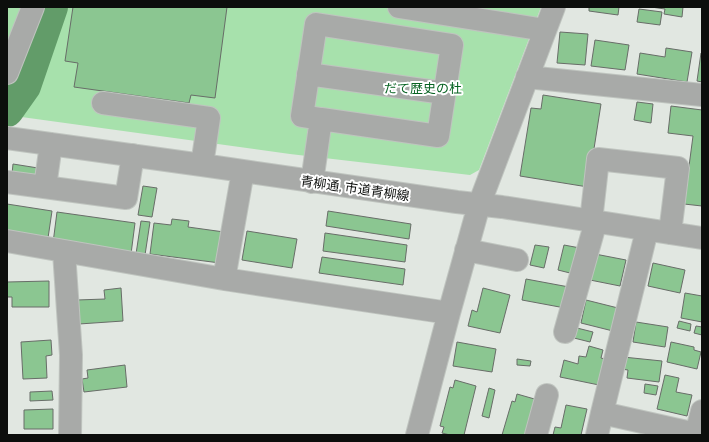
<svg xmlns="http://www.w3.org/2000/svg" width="709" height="442" font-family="'Exo 2','Noto Sans JP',sans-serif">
	<rect width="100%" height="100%" fill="#e1e7e1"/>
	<path fill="#a7e1ac" d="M7,7H541L479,170L470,175L290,154L7,115Z"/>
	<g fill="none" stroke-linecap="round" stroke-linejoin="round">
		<path stroke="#629c69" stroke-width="34" d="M7,110L24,86L51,7"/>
	</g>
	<path fill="#8bc691" stroke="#686d68" d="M73,7H227L215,98L191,95L189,103L74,87L78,63L65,61Z
		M589,7H619L618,15L589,11Z
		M651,7H683L682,17L664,14L665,9Z
		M639,9L662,12L660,25L637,22Z
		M560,32L588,34L585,65L557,63Z
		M595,40L629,45L625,70L591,66Z
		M666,48L692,52L687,82L637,74L640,53L665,57Z
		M701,53H702V82L697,81Z
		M543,95L601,104L588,187L520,176L531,108L541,109Z
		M637,102L653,104L651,123L634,120Z
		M671,106L702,110V206L684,204L693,136L668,133Z
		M13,164L38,168L36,177L12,174Z
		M143,186L157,188L152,217L138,215Z
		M7,204L52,211L48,238L7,232Z
		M328,211L411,224L409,239L326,226Z
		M57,212L135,223L131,254L53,243Z
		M172,219L189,221L188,227L224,232L220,263L150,254L154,223L171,225Z
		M141,221L150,222L145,255L136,254Z
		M247,231L297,239L292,268L242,260Z
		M325,233L407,245L405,262L323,251Z
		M535,245L549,247L544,268L530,265Z
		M564,245L580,248L574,274L558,270Z
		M595,254L626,260L620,286L590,280Z
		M322,257L405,269L403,285L319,273Z
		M653,263L685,270L680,293L648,286Z
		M526,279L569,287L565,308L522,300Z
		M49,281V307H12V297H7V282Z
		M121,288L123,321L79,324L77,300L105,299L104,290Z
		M483,288L510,295L500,333L468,326L472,310L477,312Z
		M685,293L702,296V322L681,318Z
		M586,300L618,308L613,331L581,323Z
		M679,321L691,324L690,331L677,328Z
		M636,322L668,327L665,347L633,342Z
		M696,326L702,327V335L694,333Z
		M577,328L593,332L590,342L574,338Z
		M51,340L52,355L46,356L47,378L23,379L21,342Z
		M457,342L496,349L492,372L453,366Z
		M671,342L694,347V350L701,352L697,369L667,362Z
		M589,346L603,350L601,358L605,359L599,385L560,377L564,360L578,364L579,356L586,357Z
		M623,357L662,361L659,382L627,378L628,370L621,369Z
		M517,359L531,361L530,366L517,365Z
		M125,365L127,387L84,392L82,379L88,378L87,370Z
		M665,375L679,378L676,392L692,395L687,416L657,409Z
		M455,380L476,386L464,435H450L442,433L444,427L440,426L450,387L453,388Z
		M645,384L658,386L656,395L644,393Z
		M489,388L495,390L489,418L482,416Z
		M52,391L53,400L30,401V392Z
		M517,394L538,400L528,435H502L512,401L515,402Z
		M566,405L587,409L581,435H553L555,427L561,428Z
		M53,409V429H24V410Z"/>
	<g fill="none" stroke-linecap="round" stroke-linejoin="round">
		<g stroke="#bfc4bf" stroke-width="24">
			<path id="minor" d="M399,7L545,30
				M7,73L33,7
				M308,74L444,93
				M527,77L702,95
				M103,103L209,118L202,165
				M7,138L202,165L457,202L502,207L702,238
				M7,182L126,198L133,155
				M312,182L321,119L438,136L452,45L316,24L302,116L321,119
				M45,187L51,144
				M591,221L598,159L678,168L670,233
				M647,230L602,413L696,434L702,411
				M7,241L224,279L449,313
				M466,250L517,260
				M64,252L71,355L70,435
				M224,279L243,171
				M565,332L596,221
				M417,435L449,313L479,205L554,7
				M536,435L547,395
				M597,435L602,413"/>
		</g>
		<use href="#minor" stroke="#a8aaa8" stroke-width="22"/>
	</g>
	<g text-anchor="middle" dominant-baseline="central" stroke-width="4" stroke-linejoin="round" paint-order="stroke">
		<g font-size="13" fill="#086423" stroke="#fff">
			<text x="423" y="88">だて歴史の杜</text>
		</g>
		<g font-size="13" fill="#0c0e0c" stroke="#fff">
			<text transform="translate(355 188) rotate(8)">青柳通, 市道青柳線</text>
		</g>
	</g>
	<rect width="709" height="442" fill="none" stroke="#0c0e0c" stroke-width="16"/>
</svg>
